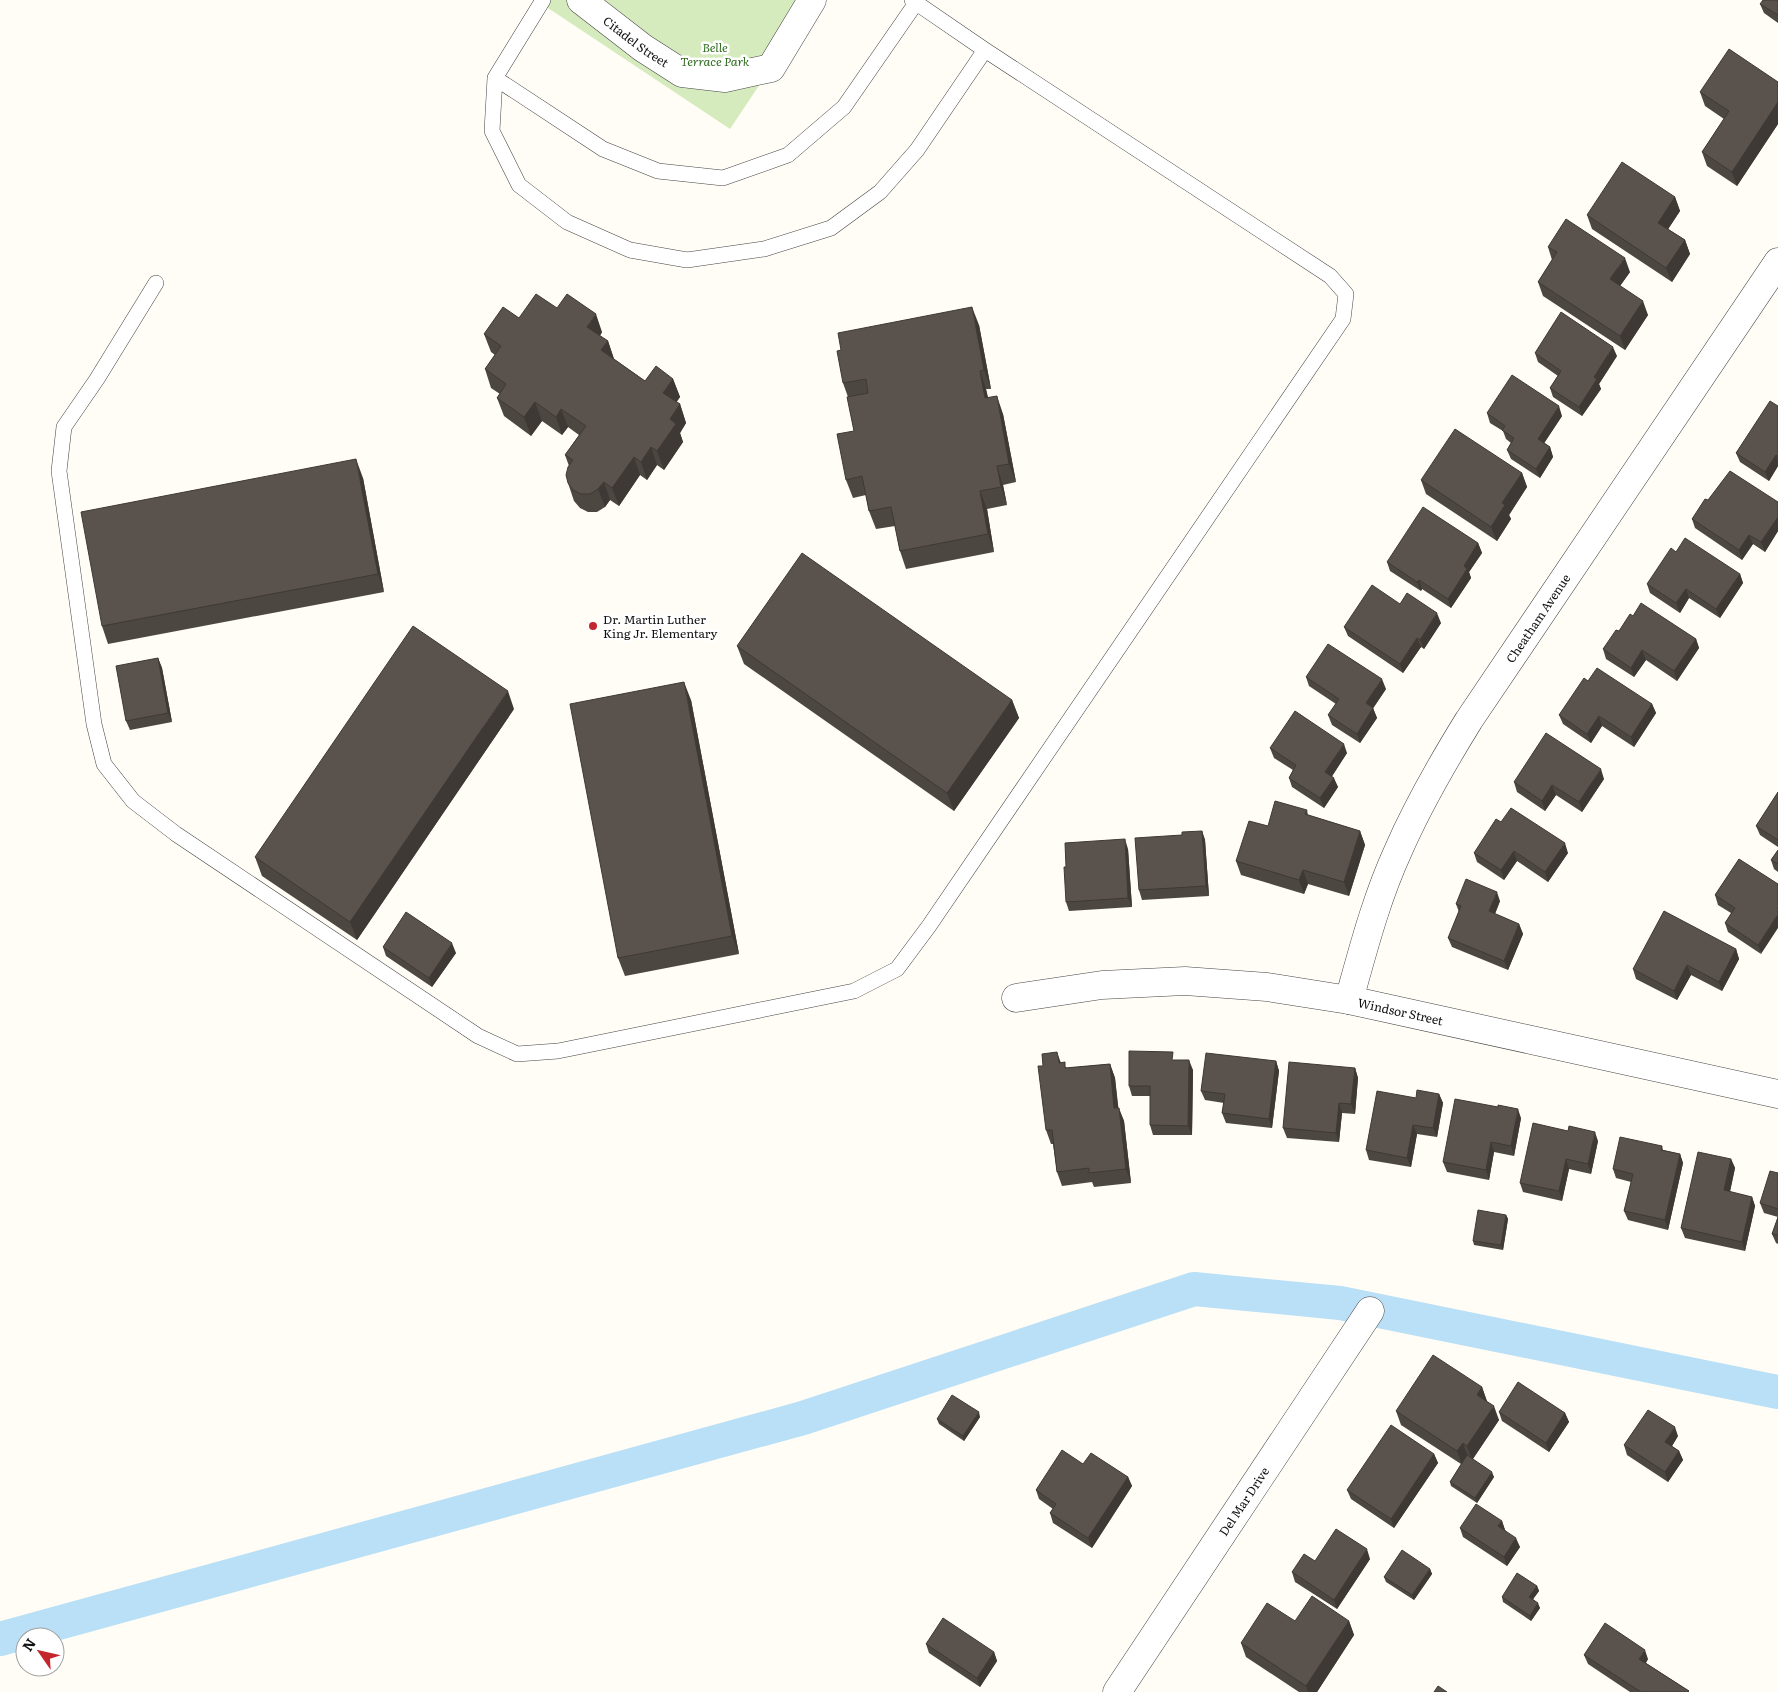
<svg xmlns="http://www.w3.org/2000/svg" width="1778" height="1692" font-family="Literata,serif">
	<rect width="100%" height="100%" fill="#fffdf5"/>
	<path fill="#d5ebbd" d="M536,0H816L730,129Z"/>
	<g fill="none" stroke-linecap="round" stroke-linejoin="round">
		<path stroke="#b9e0f7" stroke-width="34" d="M0,1639L803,1418L1194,1289L1340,1303L1778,1392"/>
		<g stroke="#444" stroke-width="16">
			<path id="lane" d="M543,0L495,78L492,131L519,185L567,222L630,250L687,260L764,249L831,228L880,192L917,150L985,50
				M495,78L603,149L658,171L723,178L788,155L844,107L916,3
				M156,283L97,379L64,427L59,471L94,724L104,764L133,801L176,834L478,1036L517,1054L558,1051L854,991L897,969L929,926L1343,319L1346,294L1330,276L985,50L912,0"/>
		</g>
		<g stroke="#444" stroke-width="29">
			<g id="street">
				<path id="s1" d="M581,0L643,48L682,73L725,78L771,68L812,0"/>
				<path id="s2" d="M1016,998L1102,985L1185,981L1267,987L1349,1000L1778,1094"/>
				<path id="s3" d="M1349,1000C1363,950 1376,899 1398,851C1418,805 1443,762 1469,720L1778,262"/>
				<path id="s4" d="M1117,1692L1370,1311"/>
			</g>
		</g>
		<use href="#lane" stroke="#fff" stroke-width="15"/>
		<use href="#street" stroke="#fff" stroke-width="28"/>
	</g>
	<path fill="#4d4742" d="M1778,0V23L1764,13L1760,4Z
		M1778,82V124L1737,186L1707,166L1702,152L1724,119L1705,106L1700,92Z
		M1675,197L1680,211L1668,229L1685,240L1690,254L1672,282L1592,229L1587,215Z
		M1548,247L1630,272L1620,286L1648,315L1625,350L1543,296L1538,282L1552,260Z
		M557,308L602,332L600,336L608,341L614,359L645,381L673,379L680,397L676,402L680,404L686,423L680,433L683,442L664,470L657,465L647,480L640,475L619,506L610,500L605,507L597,512H588L580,508L574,501L568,483L569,466L565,455L579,435L568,427L562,435L542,421L531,436L504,416L497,398L500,394L491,388L485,369L495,355L491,352L484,334L519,318Z
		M979,325L991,389H986L988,397L1003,414L1016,482L1003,485L1007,505L987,509L994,552L906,569L900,551L895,526L876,529L869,511L866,495L853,498L846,480L854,431L848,397L843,383Z
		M1535,353L1617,356L1599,384L1601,389L1582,416L1553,397L1550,388L1558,376L1538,362Z
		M1778,406V466L1769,481L1740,462L1736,453Z
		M1487,413L1562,416L1544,443L1550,447L1553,457L1540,478L1511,459L1507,450L1511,443L1506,439L1503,431L1490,423Z
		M1522,473L1527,487L1509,515L1511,519L1497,541L1426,494L1421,480Z
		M363,478L384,592L108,644L102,626Z
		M1708,500L1778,502V531L1765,552L1753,544L1742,560L1695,528L1692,519Z
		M1478,543L1482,553L1469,572L1471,578L1451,608L1422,589L1421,591L1390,571L1387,562Z
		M1740,574L1743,583L1720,618L1689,598L1680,613L1650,593L1647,584Z
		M1400,604L1441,623L1424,649L1421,647L1403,673L1348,636L1344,627Z
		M1633,616L1696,639L1699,648L1677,681L1646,660L1634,677L1606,659L1603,649Z
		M737,646L1012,700L1019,718L954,811L744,664Z
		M158,658L162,668L172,722L130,730L126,721Z
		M1306,677L1386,689L1373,708L1377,718L1360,743L1332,725L1328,715L1336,704L1309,686Z
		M1588,681L1652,704L1656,713L1634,747L1602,726L1591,743L1563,724L1559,715Z
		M691,700L739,954L625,976L618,958Z
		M514,709L357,940L262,876L255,857Z
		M1270,748L1347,753L1332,776L1338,787L1324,808L1292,787L1289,778L1293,770L1274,758Z
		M1604,779L1582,812L1556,795L1545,811L1517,792L1514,782Z
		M1778,792V847L1760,835L1756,826Z
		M1307,810L1308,815L1360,831L1365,845L1349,896L1308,884L1304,894L1241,875L1236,861L1268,826Z
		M1501,822L1568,853L1548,882L1517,861L1504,880L1477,862L1474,853Z
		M1202,831L1205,840L1209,896L1142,900L1139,890L1182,835Z
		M1128,849L1132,907L1069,911L1066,902V867Z
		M1778,850V872L1774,869L1771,860Z
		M1739,859L1761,954L1728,932L1725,923L1731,913L1718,905L1715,895Z
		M1500,901L1495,914L1519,924L1523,934L1508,970L1452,947L1448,938L1459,912L1456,904Z
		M383,947L456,953L432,987L386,956Z
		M1736,949L1739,959L1722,991L1691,975L1677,1000L1636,979L1633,969Z
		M1175,1060L1193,1070L1192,1135H1153L1150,1125V1096H1132L1129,1086Z
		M1276,1061L1279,1071L1272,1128L1226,1123L1222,1113L1224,1103L1205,1100L1201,1091Z
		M1061,1063L1067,1068L1110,1064L1115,1078L1118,1108L1124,1121L1131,1183L1094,1187L1092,1182L1062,1186L1057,1172L1053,1144H1051L1046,1130Z
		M1355,1068L1358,1078L1355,1114L1342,1113L1339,1142L1287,1138L1283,1128Z
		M1439,1094L1443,1103L1437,1137L1417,1134L1411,1167L1369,1160L1366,1150L1416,1098Z
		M1521,1118L1514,1156L1494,1152L1489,1180L1447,1172L1443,1162Z
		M1598,1141L1591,1174L1569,1169L1562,1201L1523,1192L1520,1183Z
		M1662,1146L1663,1150L1680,1154L1683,1163L1668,1230L1628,1220L1624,1211L1631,1182L1616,1178L1613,1169Z
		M1731,1159L1735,1168L1730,1192L1752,1197L1755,1206L1745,1251L1685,1238L1681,1228Z
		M1778,1173V1244L1776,1243L1772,1234L1778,1217L1764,1213L1760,1203Z
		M1506,1215L1508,1219L1503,1250L1474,1245L1473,1241Z
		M1482,1387L1487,1402L1499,1420L1473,1459L1494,1477L1477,1503L1451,1486L1450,1482L1461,1464L1401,1425L1396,1411Z
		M1499,1412L1565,1413L1569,1422L1549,1452L1502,1421Z
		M980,1417L964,1441L939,1424L937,1419Z
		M1678,1436L1672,1446L1679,1451L1683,1460L1668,1482L1627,1455L1624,1445Z
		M1434,1454L1438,1463L1394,1528L1351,1499L1347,1490Z
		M1083,1464L1128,1477L1132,1486L1092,1548L1053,1523L1050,1513L1053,1509L1039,1499L1036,1490Z
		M1502,1521L1505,1530L1520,1547L1507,1566L1463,1537L1460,1528Z
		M1370,1559L1337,1609L1295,1582L1292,1572L1315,1561Z
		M1430,1569L1432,1574L1414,1600L1386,1582L1384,1577Z
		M1537,1586L1539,1591L1533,1599L1540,1608L1531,1621L1503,1602L1502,1597Z
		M1349,1621L1354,1635L1317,1692H1299L1246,1657L1241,1643Z
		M926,1644L994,1652L997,1661L980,1687L929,1653Z
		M1584,1655L1648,1659L1646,1663L1689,1691V1692H1630L1588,1664Z"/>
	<path fill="#3f3936" d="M1778,102V124L1737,186L1732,172Z
		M1675,197L1680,211L1663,237L1658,223Z
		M1685,240L1690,254L1672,282L1666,268Z
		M1625,258L1630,272L1615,293L1610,279Z
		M1643,301L1648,315L1625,350L1620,336Z
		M972,307L979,325L991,389L984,370Z
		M596,314L602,332L594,345L587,327Z
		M608,341L614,359L601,350Z
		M1613,347L1617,356L1599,384L1601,389L1582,416L1579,407L1594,377Z
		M980,371L986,389L991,416L985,398Z
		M673,379L680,397L670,412L663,393Z
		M997,396L1003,414L1016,482L1009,464Z
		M535,402L542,421L531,436L524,417Z
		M680,404L686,423L680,433L683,442L664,470L657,451L670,419Z
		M1559,406L1562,416L1541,448L1538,439Z
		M561,409L568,427L562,435L556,417Z
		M651,447L657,465L647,480L641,462Z
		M1550,447L1553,457L1540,478L1536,469Z
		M1776,455L1778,461V466L1769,481L1765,472Z
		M634,457L640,475L619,506L612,488Z
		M356,459L363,478L384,592L378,574Z
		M997,466L1003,485L1007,505L1001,487Z
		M1522,473L1527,487L1509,515L1511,519L1497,541L1491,527L1502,503Z
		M604,482L610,500L605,507L598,489Z
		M980,491L987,509L994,552L988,534Z
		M1778,517V531L1765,552L1761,542Z
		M1749,535L1753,544L1742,560L1739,550Z
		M1478,543L1482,553L1469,572L1471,578L1451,608L1448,599L1464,566Z
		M1740,574L1743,583L1720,618L1716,609Z
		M1419,580L1422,589L1421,591L1417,582Z
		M1686,589L1689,598L1680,613L1676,603Z
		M1437,613L1441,623L1424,649L1420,640Z
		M1417,638L1421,647L1403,673L1400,664Z
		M1696,639L1699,648L1677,681L1674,671Z
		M1642,650L1646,660L1634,677L1631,668Z
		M158,658L162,668L172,722L168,713Z
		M1382,679L1386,689L1370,713L1366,703Z
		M684,682L691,700L739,954L732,936Z
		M508,691L514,709L357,940L350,922Z
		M1012,700L1019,718L954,811L947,793Z
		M1652,704L1656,713L1634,747L1631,737Z
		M1373,708L1377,718L1360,743L1357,734Z
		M1599,716L1602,726L1591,743L1587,734Z
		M1344,744L1347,753L1329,781L1325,772Z
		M1601,769L1604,779L1582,812L1579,802Z
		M1334,778L1338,787L1324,808L1320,798Z
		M1552,785L1556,795L1545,811L1542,801Z
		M1202,831L1205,840L1209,896L1206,886Z
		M1360,831L1365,845L1349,896L1344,882Z
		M1125,839L1128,849L1132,907L1128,898Z
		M1565,843L1568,853L1548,882L1545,872Z
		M1514,851L1517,861L1504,880L1501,870Z
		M1303,870L1308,884L1304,894L1299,880Z
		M1497,892L1500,901L1492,921L1489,911Z
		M1778,914V928L1761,954L1758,945Z
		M1519,924L1523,934L1508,970L1504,961Z
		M452,943L456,953L432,987L429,978Z
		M1736,949L1739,959L1722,991L1719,982Z
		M1687,965L1691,975L1677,1000L1674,991Z
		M1057,1052L1062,1066L1059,1063Z
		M1189,1060L1193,1070L1192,1135L1188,1126Z
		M1276,1061L1279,1071L1272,1128L1269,1119Z
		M1110,1064L1115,1078L1120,1122L1114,1108Z
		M1355,1068L1358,1078L1355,1114L1351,1104Z
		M1439,1094L1443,1103L1437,1137L1433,1128Z
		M1339,1103L1342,1113L1339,1142L1336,1133Z
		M1119,1108L1124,1121L1131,1183L1126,1169Z
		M1518,1109L1521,1118L1514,1156L1511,1146Z
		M1413,1125L1417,1134L1411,1167L1407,1158Z
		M1595,1132L1598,1141L1591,1174L1588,1164Z
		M1491,1142L1494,1152L1489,1180L1486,1170Z
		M1680,1154L1683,1163L1668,1230L1665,1220Z
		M1566,1159L1569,1169L1562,1201L1559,1191Z
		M1731,1159L1735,1168L1728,1200L1724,1190Z
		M1752,1197L1755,1206L1745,1251L1742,1242Z
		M1506,1215L1508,1219L1503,1250L1501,1245Z
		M1482,1387L1487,1401L1482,1409L1477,1395Z
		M1494,1406L1499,1420L1472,1460L1467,1446Z
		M979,1412L980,1417L964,1441L963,1436Z
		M1565,1413L1569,1422L1549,1452L1546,1443Z
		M1675,1427L1678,1436L1669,1451L1665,1442Z
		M1463,1443L1468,1457L1462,1465L1457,1451Z
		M1679,1451L1683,1460L1668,1482L1665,1472Z
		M1434,1454L1438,1463L1394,1528L1391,1519Z
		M1492,1472L1494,1477L1477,1503L1475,1498Z
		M1128,1477L1132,1486L1092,1548L1088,1538Z
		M1502,1521L1505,1530L1502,1536L1498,1526Z
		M1516,1538L1520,1547L1507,1566L1504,1557Z
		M1367,1549L1370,1559L1337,1609L1334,1600Z
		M1430,1569L1432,1574L1414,1600L1412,1595Z
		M1537,1586L1539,1591L1531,1602L1529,1597Z
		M1538,1603L1540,1608L1531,1621L1530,1616Z
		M1349,1621L1354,1635L1317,1692H1308L1306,1686Z
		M1645,1650L1648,1659L1642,1668L1639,1659Z
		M994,1652L997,1661L980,1687L977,1678Z"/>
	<path fill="#5a524d" stroke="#3f3936" d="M1763,0H1778V15L1760,4Z
		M1729,49L1778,82V102L1732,172L1702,152L1729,111L1700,92Z
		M1622,162L1675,197L1658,223L1685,240L1666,268L1587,215Z
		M1566,219L1625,258L1610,279L1643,301L1620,336L1538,282L1557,252L1548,247Z
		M536,294L557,308L567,294L596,314L587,327L608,341L601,350L645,381L656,366L673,379L663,393L680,404L670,419L676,424L657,451L651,447L641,462L634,457L612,488L604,482L598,489L590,494H581L573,490L568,483L566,475L568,467L573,460L565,455L586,426L561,409L556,417L535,402L524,417L497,398L506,384L485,369L501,346L484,334L503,307L519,318Z
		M972,307L984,370L980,371L985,398L997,396L1009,464L997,466L1001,487L980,491L988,534L900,551L891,507L869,511L862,476L846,480L837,434L854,431L847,397L868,393L866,379L843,383L837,351L841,350L838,333Z
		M1561,312L1613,347L1594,377L1597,379L1579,407L1550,388L1561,371L1535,353Z
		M1512,375L1559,406L1538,439L1550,447L1536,469L1507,450L1514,438L1502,430L1505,426L1487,413Z
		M1770,401L1778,406V457L1776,455L1765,472L1736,453Z
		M1455,429L1522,473L1502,503L1505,505L1491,527L1421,480Z
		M356,459L378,574L102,626L81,512Z
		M1730,471L1778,502V517L1761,542L1749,535L1739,550L1692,519L1705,499L1708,500Z
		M1423,507L1478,543L1464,566L1467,569L1448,599L1419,580L1417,582L1387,562Z
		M1685,538L1740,574L1716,609L1686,589L1676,603L1647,584L1671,548L1676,552Z
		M802,553L1012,700L947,793L737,646Z
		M1372,585L1400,604L1407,593L1437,613L1420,640L1417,638L1400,664L1344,627Z
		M1641,603L1696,639L1674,671L1642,650L1631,668L1603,649L1616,630L1619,631L1630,614L1633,616Z
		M413,626L508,691L350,922L255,857Z
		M1328,644L1382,679L1366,703L1373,708L1357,734L1328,715L1339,699L1306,677Z
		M158,658L168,713L126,721L116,666Z
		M1597,668L1652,704L1631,737L1599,716L1587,734L1559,715L1584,678L1588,681Z
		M684,682L732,936L618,958L570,704Z
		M1295,711L1344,744L1325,772L1334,778L1320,798L1289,778L1296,765L1270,748Z
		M1546,733L1601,769L1579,802L1552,785L1542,801L1514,782Z
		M1778,792V840L1756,826Z
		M1275,801L1307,810L1305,814L1360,831L1344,882L1303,870L1299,880L1236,861L1249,821L1268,826Z
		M1511,808L1565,843L1545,872L1514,851L1501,870L1474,853L1496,819L1501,822Z
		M1202,831L1206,886L1139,890L1135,838L1182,835V832Z
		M1125,839L1128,898L1066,902L1064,867H1066L1065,843Z
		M1778,850V864L1771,860Z
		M1739,859L1778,884V905L1777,907L1778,908V914L1758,945L1725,923L1735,908L1715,895Z
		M1466,879L1497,892L1489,911L1519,924L1504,961L1448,938L1461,906L1456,904Z
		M1664,911L1736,949L1719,982L1687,965L1674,991L1633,969Z
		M406,912L452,943L429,978L383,947Z
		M1129,1051L1173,1052L1172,1060H1189L1188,1126L1150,1125V1086H1129Z
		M1057,1052L1059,1063L1065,1062V1068L1110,1064L1114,1108H1119L1126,1169L1089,1173V1168L1057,1172L1052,1130H1046L1038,1066H1043L1042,1054Z
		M1206,1053L1276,1061L1269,1119L1222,1113L1225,1094L1201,1091Z
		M1289,1062L1355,1068L1351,1104L1339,1103L1336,1133L1283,1128Z
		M1417,1090L1439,1094L1433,1128L1413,1125L1407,1158L1366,1150L1377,1091L1416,1098Z
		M1455,1099L1498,1107V1105L1518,1109L1511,1146L1491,1142L1486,1170L1443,1162Z
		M1533,1123L1568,1131L1569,1126L1595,1132L1588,1164L1566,1159L1559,1191L1520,1183Z
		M1620,1137L1662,1146L1661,1150L1680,1154L1665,1220L1624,1211L1633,1174L1613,1169Z
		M1698,1152L1731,1159L1724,1190L1752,1197L1742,1242L1681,1228Z
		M1770,1171L1778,1173V1209L1760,1203Z
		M1478,1210L1506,1215L1501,1245L1473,1241Z
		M1778,1217V1235L1772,1234Z
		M1433,1355L1482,1387L1477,1395L1494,1406L1467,1446L1463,1443L1457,1451L1396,1411Z
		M1518,1382L1565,1413L1546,1443L1499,1412Z
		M952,1395L979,1412L963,1436L937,1419Z
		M1648,1410L1675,1427L1665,1442L1679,1451L1665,1472L1624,1445Z
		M1391,1425L1434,1454L1391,1519L1347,1490Z
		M1062,1450L1083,1464L1091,1453L1128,1477L1088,1538L1050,1513L1056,1504L1036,1490Z
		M1467,1455L1492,1472L1475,1498L1450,1482Z
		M1476,1504L1502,1521L1498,1526L1516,1538L1504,1557L1460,1528Z
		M1336,1529L1367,1549L1334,1600L1292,1572L1304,1554L1315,1561Z
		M1402,1550L1430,1569L1412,1595L1384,1577Z
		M1517,1573L1537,1586L1529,1597L1538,1603L1530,1616L1502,1597Z
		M1312,1596L1349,1621L1306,1686L1241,1643L1267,1603L1295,1621Z
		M943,1618L994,1652L977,1678L926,1644Z
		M1605,1623L1645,1650L1639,1659L1689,1691L1688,1692H1641L1584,1655Z
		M1438,1686L1447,1692H1434Z"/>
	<circle fill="#c4262e" stroke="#fff" stroke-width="2" cx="593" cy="626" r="5"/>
	<g text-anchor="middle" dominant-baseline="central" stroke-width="5" stroke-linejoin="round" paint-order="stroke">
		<g font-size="12" fill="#111" stroke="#fff">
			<text stroke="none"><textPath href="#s1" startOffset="69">Citadel Street</textPath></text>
			<text stroke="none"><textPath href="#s3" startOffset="429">Cheatham Avenue</textPath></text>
			<text stroke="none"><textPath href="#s2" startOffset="388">Windsor Street</textPath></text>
			<text stroke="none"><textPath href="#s4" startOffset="229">Del Mar Drive</textPath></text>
		</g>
		<g font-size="12" font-style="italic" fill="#2f6b1f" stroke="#fff">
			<text x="715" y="47">Belle<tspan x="715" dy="14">Terrace Park</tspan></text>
		</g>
		<g font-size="12" fill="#111" stroke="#fff" text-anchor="start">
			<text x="603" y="619">Dr. Martin Luther<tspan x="603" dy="14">King Jr. Elementary</tspan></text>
		</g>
	</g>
	<g transform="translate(40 1652) rotate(304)"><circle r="24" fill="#ffffff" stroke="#a0a0a0"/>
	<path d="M0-4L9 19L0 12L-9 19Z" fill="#c4262e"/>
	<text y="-8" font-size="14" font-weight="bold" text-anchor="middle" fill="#111111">N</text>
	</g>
</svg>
